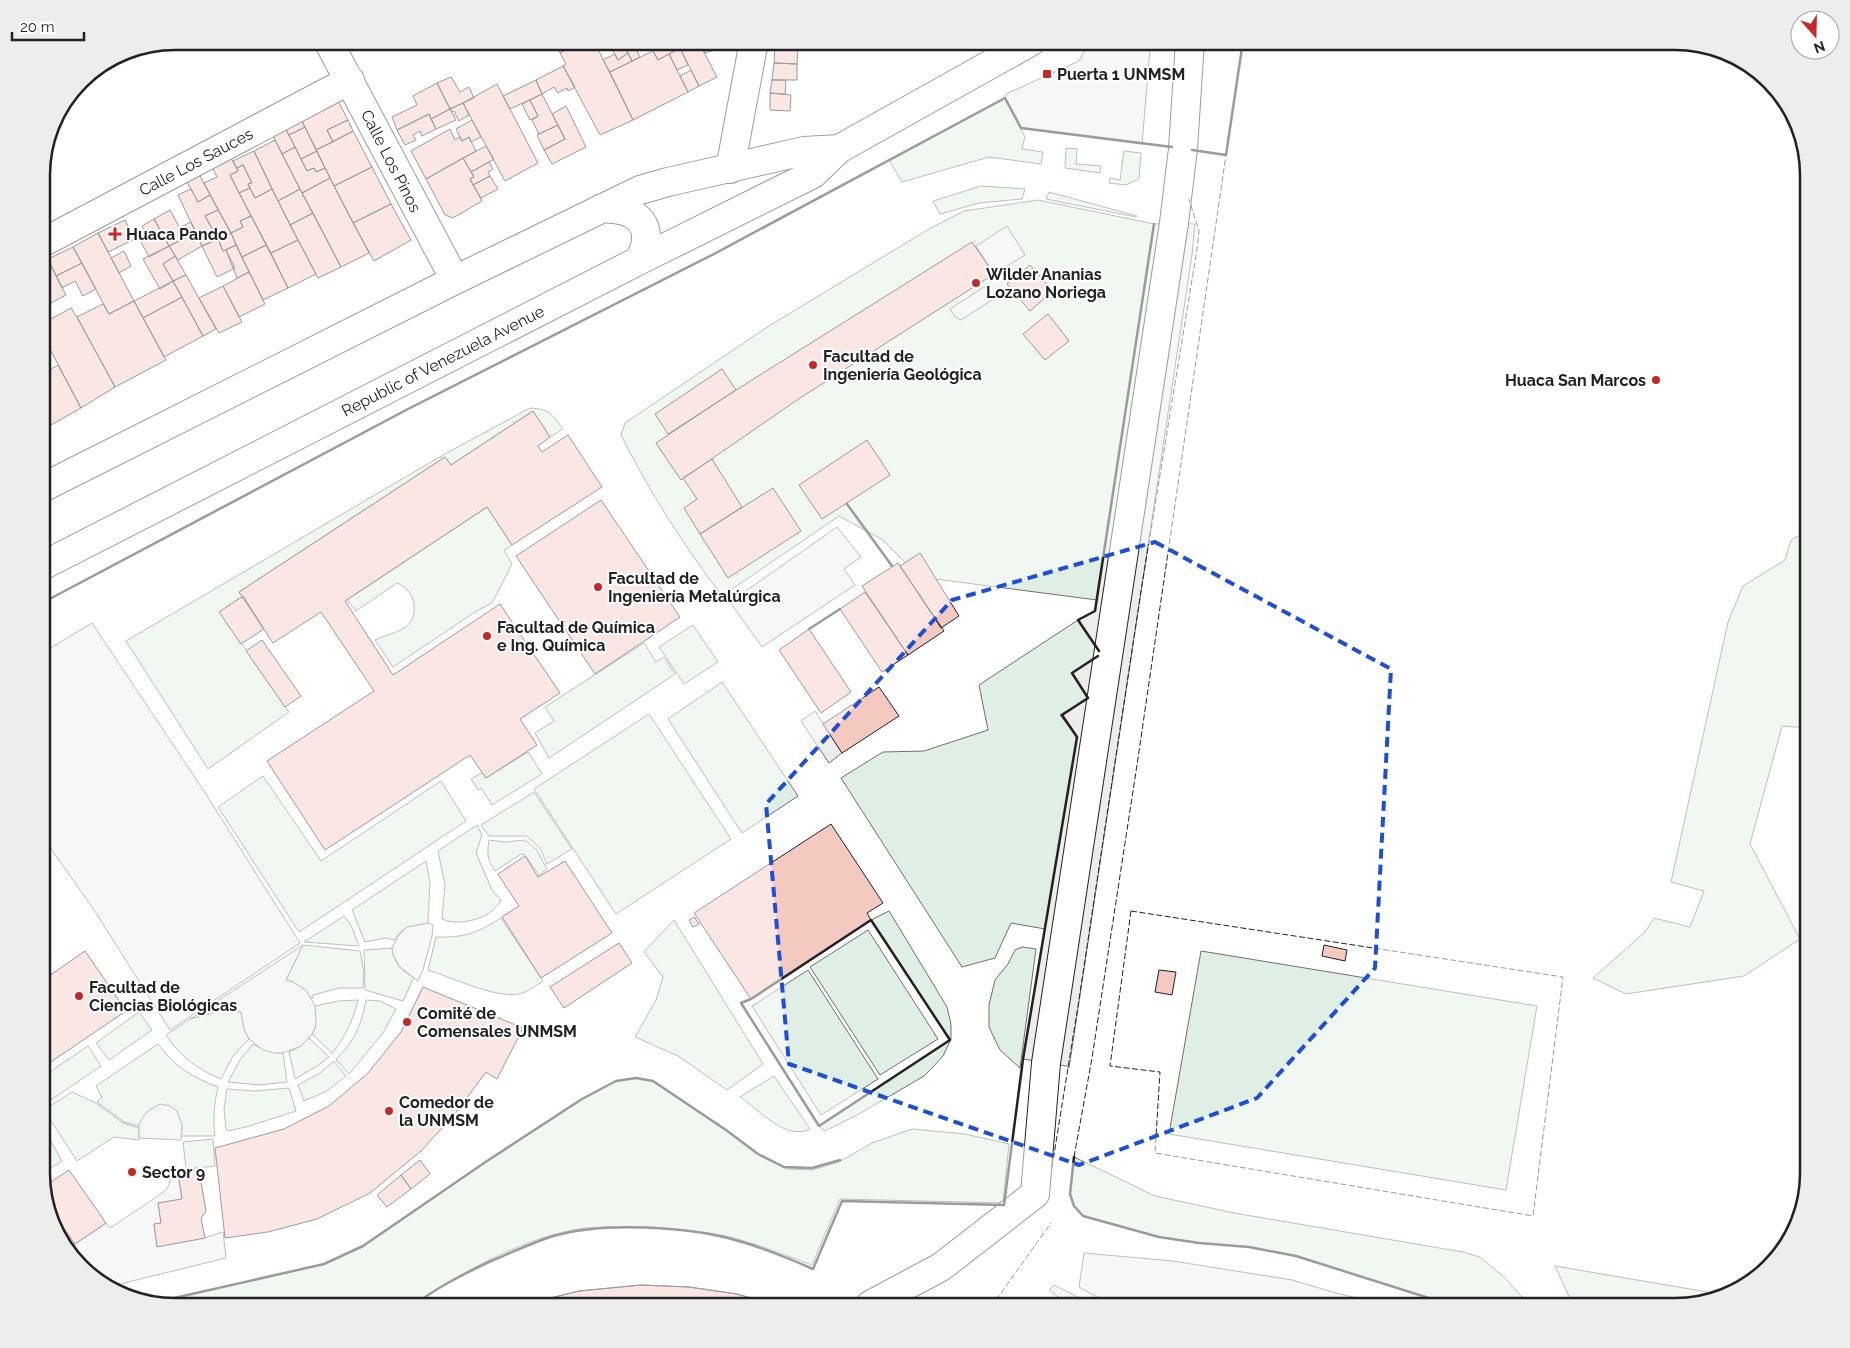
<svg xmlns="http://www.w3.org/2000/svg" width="1850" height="1348" font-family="Raleway,sans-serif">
	<rect width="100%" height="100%" fill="#fff"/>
	<path fill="#e0efe3" stroke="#6f6f6f" d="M1005,98L1025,137L1022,149L1043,152L1041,164L989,157L902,182L889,160Z
		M1066,148L1077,149L1076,164L1101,166L1100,173L1065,168Z
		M1124,151L1141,153L1139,179L1126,185L1109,183L1110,178L1120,180Z
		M981,186L1025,189L1022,199L979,203L940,214L933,201Z
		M1049,192L1137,216L1136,217L1046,199Z
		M1038,200L1154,224L1097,600L920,577L883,540L839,516L722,596C684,546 649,491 621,435L625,423L769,326L929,229L964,211Z
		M530,408C549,409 552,414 563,429L550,437L533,411L451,465L445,457L239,592L243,596L220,612L289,712L208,769L126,641L443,455Z
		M487,507L512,545L504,550L512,564L492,603L475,612L393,667L375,640C394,631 417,631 414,604C412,593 406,587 397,583L356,611L347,600Z
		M1809,530V728L1782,726L1750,844L1800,939L1744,976L1626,994L1593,978L1645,932L1654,918L1690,927L1704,891L1671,882L1728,622L1743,586L1785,560L1791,540Z
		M1078,620L1101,654L1088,698L1060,715L1077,737L1045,929L1011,923L995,958L962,967L841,778L883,752L924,751L988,730L979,685Z
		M693,625L718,662L684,684L659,647Z
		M644,643L656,662L664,657L675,674L549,758L535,733L554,721L545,707Z
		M722,682L798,796L742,833L668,719Z
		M649,714L731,839L616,914L534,789Z
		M528,752L542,774L492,805L481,788L478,790L471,779L483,772L486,778Z
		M263,776L321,861L441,781L466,821L299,932L218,807Z
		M534,792L572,849L547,864L540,848L527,836H489L481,825Z
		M477,825L482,835L476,853L492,890L501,900C492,919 459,927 442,919L445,885L438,851Z
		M489,840L504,842L525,840L536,849L547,869L539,875L525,855L521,854L495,871C487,860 487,853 489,840Z
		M426,861L430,883L428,923C415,926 401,926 395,940L385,938L365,942L352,910Z
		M889,911L947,1007L951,1024V1039L943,1056L932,1068L924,1076L859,1114L825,1131L819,1126L950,1040L871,920Z
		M344,916L351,925L359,946L304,942Z
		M501,918L543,981C535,986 528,992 519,994C493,998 454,978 428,970L436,937C463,938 478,933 501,918Z
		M674,920L763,1064L727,1090L678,1056L635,1037L656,1000L663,977L644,952Z
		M868,930L938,1039L880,1075L810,967Z
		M303,945L360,951L364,972L363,988H339L313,995L312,999L303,988L286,980Z
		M1022,947L1036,949L1020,1068L1000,1050L989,1027V1005L995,980L1008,964L1015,950Z
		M392,948C394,962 401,972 414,977L403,1001L365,990L364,950Z
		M1201,951L1537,1006L1506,1190L1169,1134Z
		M808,970L878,1079L821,1115L752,1006Z
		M358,1000C353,1021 345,1037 332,1053L312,1034L315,1028V1006L338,1001Z
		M366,1000L380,1001L396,1009L383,1033L349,1074L336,1059C354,1043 362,1023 366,1000Z
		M222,1010L241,1012L244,1029L249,1039L233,1056L221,1079C197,1069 181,1057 166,1035L190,1019Z
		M139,1012L152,1030L109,1060L96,1043Z
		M309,1038L329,1057L317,1066L295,1079L289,1052L301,1046Z
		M158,1044C174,1066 193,1078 218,1087C214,1104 213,1119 215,1136H181L182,1125L170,1106C155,1103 144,1112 139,1126L124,1122L97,1102L102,1097L96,1086Z
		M253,1044C263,1050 271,1053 283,1053L287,1082L260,1085L228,1082L240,1060Z
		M88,1046L101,1066L42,1106V1077Z
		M334,1061L346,1076L327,1091L304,1101L298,1085L320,1073Z
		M774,1076L810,1129C784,1141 759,1109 740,1097Z
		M636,1078L653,1081L726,1130L758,1154L787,1169L812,1170L839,1162L872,1143L912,1129L965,1134L1009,1144L1003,1203L840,1199L812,1265C789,1257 765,1247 741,1240C716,1232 684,1230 658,1228C634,1227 610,1226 586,1228C528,1235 457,1274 410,1307H175L152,1303L324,1264L363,1246L484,1163L582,1099L616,1081Z
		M289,1088L296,1111L246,1127L228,1131L226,1129L224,1109L227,1089L255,1091Z
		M72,1092L96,1103L123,1123L139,1128V1140L114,1137L77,1161L44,1110Z
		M42,1125L62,1161L42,1173Z
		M213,1139L215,1166L186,1169L183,1142Z
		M1074,1157L1155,1196L1234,1213L1463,1252L1480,1257L1505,1278L1531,1307H1445L1432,1299L1296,1256L1249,1247L1199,1243L1159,1237L1083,1216L1074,1206L1070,1194Z
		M1555,1266L1725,1295L1675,1307H1574Z
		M1054,1285L1098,1307H1071L1049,1290Z"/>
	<path fill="#ededed" stroke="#6f6f6f" d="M1090,41H1148L1150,50L1142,144L1021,128L1005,98L1006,94L1079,61Z
		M1174,223L1195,224L1192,255L1069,1068L1067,1066L1023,1059L1077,737L1062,715L1088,698L1072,673L1100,654L1078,620L1095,611L1154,224Z
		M1007,226L1025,255L994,274L976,246Z
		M984,287L992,300L961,320L955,317L950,309Z
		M837,527L861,557L844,569L855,585L762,647L730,602Z
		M92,623L204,791L300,943L170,1030L94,910L42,836V653Z
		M815,711L842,753L829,763L801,721Z
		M428,923L433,925L432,936L423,970L418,981L400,967L393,955L392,948L398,936L407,927Z
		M303,945L286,980L293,982L306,990L315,1006L316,1020L315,1028L310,1037L301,1046L283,1053H274L263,1050L249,1039L244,1029L241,1012L222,1010L190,1019Z
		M160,1104L170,1106L177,1111L182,1125L181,1140L139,1138V1124L143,1117L148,1111Z
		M178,1173L182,1199L158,1203L161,1223L154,1224L157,1246L204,1238L223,1232L226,1258L108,1287L94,1279L68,1249L106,1223L110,1228L158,1196L167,1189L172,1176L177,1175Z
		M1084,1253L1173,1261L1292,1280L1336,1293L1394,1307H1115L1079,1287Z"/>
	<path fill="#f3c9c0" stroke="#222" d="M557,41H573L574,44L560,53L554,43Z
		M579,41H594L633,120L600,135L563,66L566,64L560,53Z
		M606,41H629L612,51Z
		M629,41H631L640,57L632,61L624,45Z
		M631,41H649L635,49Z
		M657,41H676L680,48L658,60L650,45Z
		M691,41H698L717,77L699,86L680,48Z
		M701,41H719L721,48L705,53Z
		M724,41H740L739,47L723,45Z
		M624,45L628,53L618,60L613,51Z
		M775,46L798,47L797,64L774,63Z
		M680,48L688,65L677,70L669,54Z
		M653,51L658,60L669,54L688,92L633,120L610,72Z
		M628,53L632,61L610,72L603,60L615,54L618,60Z
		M774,63L797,64V80H772Z
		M563,66L575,87L568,91L567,88L558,93L554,87L542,94L536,80Z
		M691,70L699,86L688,92L680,76Z
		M451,77L460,92L469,87L474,98L450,109L437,83Z
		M536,80L542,94L510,109L503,96Z
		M772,80H786L785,94L770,93Z
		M437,83L450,109L431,119L429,114L397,130L392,117L417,105L413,96Z
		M497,84L538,163L505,181L463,103Z
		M770,93L791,95L790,111L770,110Z
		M542,94L558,125L539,134L532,120L538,116L530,100Z
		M337,99L348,120L327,130L333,142L316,150L300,117Z
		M530,100L538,116L530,120L522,104Z
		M463,103L469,115L459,121L454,111L452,112L450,109Z
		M566,106L586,147L552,164L544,150L565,139L552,114Z
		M450,109L456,120L436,129L431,119Z
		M297,112L305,127L289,135L281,120Z
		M429,114L436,129L422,136L420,131L413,135L416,140L405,145L397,130Z
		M348,120L353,131L333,142L327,130Z
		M472,120L481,137L471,142L469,137L462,141L456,129Z
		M558,125L565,139L544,150L537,135Z
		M305,127L317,151L301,159L289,135Z
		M285,128L295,147L282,154L272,134Z
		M450,129L455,140L460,137L462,141L469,137L476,151L426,179L411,151Z
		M353,131L372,167L334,186L316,150Z
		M275,140L300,189L278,201L254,151Z
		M486,146L494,159L471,172L463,158Z
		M295,147L307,171L314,168L316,172L325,168L330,178L302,193L282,154Z
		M254,151L272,189L255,198L248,184L252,183L243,165L237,168L233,161Z
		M317,151L325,168L316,172L314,168L307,171L301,159Z
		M230,156L238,171L230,175L251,216L240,221L243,227L231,233L204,183L217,177L211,165Z
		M463,158L474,177L470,179L482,201L453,218L445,215L426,179Z
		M489,162L493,169L488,172L490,176L473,185L470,179L474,177L471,172Z
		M243,165L252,183L248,184L250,188L239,193L230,175L238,171L237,168Z
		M372,167L391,204L353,223L334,186Z
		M198,172L210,195L198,202L185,178Z
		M490,176L498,189L481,198L473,185Z
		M330,178L369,253L341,267L302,193Z
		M250,188L255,198L272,189L298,240L271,253L239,193Z
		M191,189L198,202L210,195L218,210L205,216L218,239L202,246L178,195Z
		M300,189L313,213L290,225L278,201Z
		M391,204L411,240L374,261L353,223Z
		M170,210L185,238L169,246L154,219Z
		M218,210L231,233L218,239L205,216Z
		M313,213L341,267L318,278L290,225Z
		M251,216L266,245L242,257L231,233L243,227L240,221Z
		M154,219L169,246L149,257L141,242L148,238L142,226Z
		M125,220L135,239L108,252L98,233Z
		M191,222L196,232L185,238L179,228Z
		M196,232L202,246L178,260L169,246Z
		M98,233L134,301L109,314L73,247Z
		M231,233L236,245L223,251L218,239Z
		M218,239L223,251L226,250L235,268L217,277L202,246Z
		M298,240L316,274L288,288L271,253Z
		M972,242L994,274L800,398L681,480L656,443L736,390Z
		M236,245L249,272L237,278L226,250Z
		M266,245L288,288L263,300L242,257Z
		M169,246L175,256L163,264L173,281L160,289L143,259Z
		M73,247L82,263L56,276L48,259Z
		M124,251L131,266L119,273L111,258Z
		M175,256L186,275L173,281L163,264Z
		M48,259L66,295L42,308V262Z
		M82,263L96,289L83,296L75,281L62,288L56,276Z
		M1030,265L1053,291L1030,311L1007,284Z
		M249,272L265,304L239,317L223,286Z
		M186,275L216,329L203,336L173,281Z
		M173,281L182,297L143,318L134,301Z
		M223,286L242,322L219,333L199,298Z
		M182,297L203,336L164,357L143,318Z
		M134,301L166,360L115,387L77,317L103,304L109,314Z
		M71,308L77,317L115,387L81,408L42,334V324Z
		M1048,314L1069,341L1045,360L1023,334Z
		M58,365L81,408L42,430V374Z
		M722,369L736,390L668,434L655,414Z
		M533,411L550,437L538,446L542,452L568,435L602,487L512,545L487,507L345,601L393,675L500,604L560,693L520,719L537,745L486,778L470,755L325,850L267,761L374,691L321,612L273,643L239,592L445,457L451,465Z
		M867,440L890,475L822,519L799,485Z
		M712,459L742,507L700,534L684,508L697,499L683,478Z
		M773,488L801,531L728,578L700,534Z
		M601,500L680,617L595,674L516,556Z
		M920,553L959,616L941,628L900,566Z
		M898,563L944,631L908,655L862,586Z
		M865,592L908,655L882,672L840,609Z
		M243,596L264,629L241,644L219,612Z
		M809,629L851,692L821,713L779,650Z
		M262,640L301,696L285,707L246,651Z
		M879,687L899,716L842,753L823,724Z
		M831,824L883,903L867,913L871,920L751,999L694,913Z
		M525,856L538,877L565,861L612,933L541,978L502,917L519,906L498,874Z
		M42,891L50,903L42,909Z
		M694,917L699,924L693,927L689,920Z
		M619,943L632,963L564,1008L550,987Z
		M1324,945L1347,950L1345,961L1322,956Z
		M85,951L126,1011L42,1068V981Z
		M1159,970L1176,972L1172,995L1155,992Z
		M423,987L523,1028L497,1079L486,1072L454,1115L421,1151L370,1193L317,1219L268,1232L225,1238L215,1148L284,1129L329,1106L368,1073L401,1032Z
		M420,1160L430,1174L411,1189L401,1175Z
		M69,1170L106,1223L75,1244L49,1207L43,1187Z
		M199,1170L206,1211L201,1218L205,1238L157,1247L154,1224L161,1223L158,1203L182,1199L178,1173Z
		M401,1175L411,1189L387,1207L377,1195Z
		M55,1226L68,1245L65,1247L59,1240Z
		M641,1285L689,1287L737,1294L783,1307H524L534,1302L579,1291Z
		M641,1285L689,1287L737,1294L783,1307H524L534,1302L579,1291Z"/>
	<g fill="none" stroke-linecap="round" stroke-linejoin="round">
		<g stroke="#222" stroke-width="30">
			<path id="minor" d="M328,41L455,280
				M730,169L754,41
				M42,243L350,80
				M870,1305L941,1267L1035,1194L1046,1063L1174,223L1183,149L1190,41"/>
		</g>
		<g stroke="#222" stroke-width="30">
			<path id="major" d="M602,208C611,209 621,209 630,213C651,223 649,245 638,261
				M42,488L455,280L640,190L668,182L804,151L839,149
				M42,566L638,261L813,174L839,149L1032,41"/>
		</g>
		<use href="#minor" stroke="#fff" stroke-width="28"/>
		<use href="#major" stroke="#fff" stroke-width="28"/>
		<path stroke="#222" stroke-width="1" stroke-dasharray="6 2.5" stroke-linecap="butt" d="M1131,911L1563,977L1533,1216L1155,1153L1160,1072L1110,1066Z
			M1074,1157L1092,1058L1137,765L1226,155
			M1052,1167L1078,1006L1141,591L1197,249L1199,231L1189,199
			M991,1307L1051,1223"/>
		<path stroke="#222" stroke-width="2.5" d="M1192,150L1226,155L1243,41
			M847,504L892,566
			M42,603L410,408L712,255L1005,98L1021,128L1172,147
			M809,629L840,609
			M1099,651L1078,620L1095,611L1154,224
			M871,920L950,1040L819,1126L741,1003L751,999Z
			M1074,1157L1070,1194L1074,1206L1083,1216L1159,1237L1199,1243L1249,1247L1296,1256L1432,1299L1445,1307
			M152,1303L324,1264L363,1246L484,1163L582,1099L616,1081L636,1078L653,1081L726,1130L758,1154L784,1167L812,1168L840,1160
			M412,1307C435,1288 464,1274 491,1261C510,1253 530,1244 550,1237C602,1221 690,1226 742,1242C766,1249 790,1259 813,1269L842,1201L1004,1205L1023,1059L1077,737L1062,715L1088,698L1072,673L1098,656"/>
	</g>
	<path d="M0 0H1850V1348H0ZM1155,542L1391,669L1375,968L1257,1098L1079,1165L789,1064L766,804L952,600Z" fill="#fff" fill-opacity=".55" fill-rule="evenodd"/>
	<path fill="none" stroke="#1d4ed8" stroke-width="4" stroke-dasharray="10 6" stroke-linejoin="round" d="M1155,542L1391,669L1375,968L1257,1098L1079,1165L789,1064L766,804L952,600Z"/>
	<g fill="#c62828" stroke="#fff" stroke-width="2">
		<rect x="1042" y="69" width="10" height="10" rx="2.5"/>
		<path d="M112.5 226.5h5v5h5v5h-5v5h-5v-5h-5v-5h5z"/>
		<circle cx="976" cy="283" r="5"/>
		<circle cx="813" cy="365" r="5"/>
		<circle cx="1656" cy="380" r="5"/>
		<circle cx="598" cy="587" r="5"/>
		<circle cx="487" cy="636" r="5"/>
		<circle cx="79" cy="996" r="5"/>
		<circle cx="407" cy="1022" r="5"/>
		<circle cx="389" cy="1111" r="5"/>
		<circle cx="132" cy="1172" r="5"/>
	</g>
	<g text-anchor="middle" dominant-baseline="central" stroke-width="4" stroke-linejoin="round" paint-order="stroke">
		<g font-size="16" font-weight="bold" fill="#222" stroke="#fff" text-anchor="start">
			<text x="1057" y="74">Puerta 1 UNMSM</text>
			<text x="126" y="234">Huaca Pando</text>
			<text x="986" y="274">Wilder Ananias<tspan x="986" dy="18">Lozano Noriega</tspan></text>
			<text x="823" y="356">Facultad de<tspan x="823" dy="18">Ingeniería Geológica</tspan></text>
			<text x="1646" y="380" text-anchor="end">Huaca San Marcos</text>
			<text x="608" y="578">Facultad de<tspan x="608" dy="18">Ingeniería Metalúrgica</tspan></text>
			<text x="497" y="627">Facultad de Química<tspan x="497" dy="18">e Ing. Química</tspan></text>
			<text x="89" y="987">Facultad de<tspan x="89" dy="18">Ciencias Biológicas</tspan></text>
			<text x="417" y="1013">Comité de<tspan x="417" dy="18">Comensales UNMSM</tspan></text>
			<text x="399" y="1102">Comedor de<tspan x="399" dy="18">la UNMSM</tspan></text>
			<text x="142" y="1172">Sector 9</text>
		</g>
		<g font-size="16" fill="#222" stroke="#fff">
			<text transform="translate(391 161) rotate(63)">Calle Los Pinos</text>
			<text transform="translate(196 162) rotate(-28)">Calle Los Sauces</text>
			<text transform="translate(443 361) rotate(-27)">Republic of Venezuela Avenue</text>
		</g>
	</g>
	<path d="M0 0H1850V1348H0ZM175 50H1675A125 125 0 0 1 1800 175V1173A125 125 0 0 1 1675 1298H175A125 125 0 0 1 50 1173V175A125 125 0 0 1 175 50Z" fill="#ededed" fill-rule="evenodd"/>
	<path fill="none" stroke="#222" stroke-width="2.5" d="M175 50H1675A125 125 0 0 1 1800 175V1173A125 125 0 0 1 1675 1298H175A125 125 0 0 1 50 1173V175A125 125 0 0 1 175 50Z"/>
	<g transform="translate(1815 35) rotate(160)"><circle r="24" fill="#ffffff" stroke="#a7a7a7"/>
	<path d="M0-4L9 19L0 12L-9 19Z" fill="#c62828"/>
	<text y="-8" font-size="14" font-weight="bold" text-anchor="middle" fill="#222222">N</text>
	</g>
	<path d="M12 32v8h72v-8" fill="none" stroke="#222222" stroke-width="2.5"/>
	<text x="20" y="32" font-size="15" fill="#222222" stroke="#ffffff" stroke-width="4" paint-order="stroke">20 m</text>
</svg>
